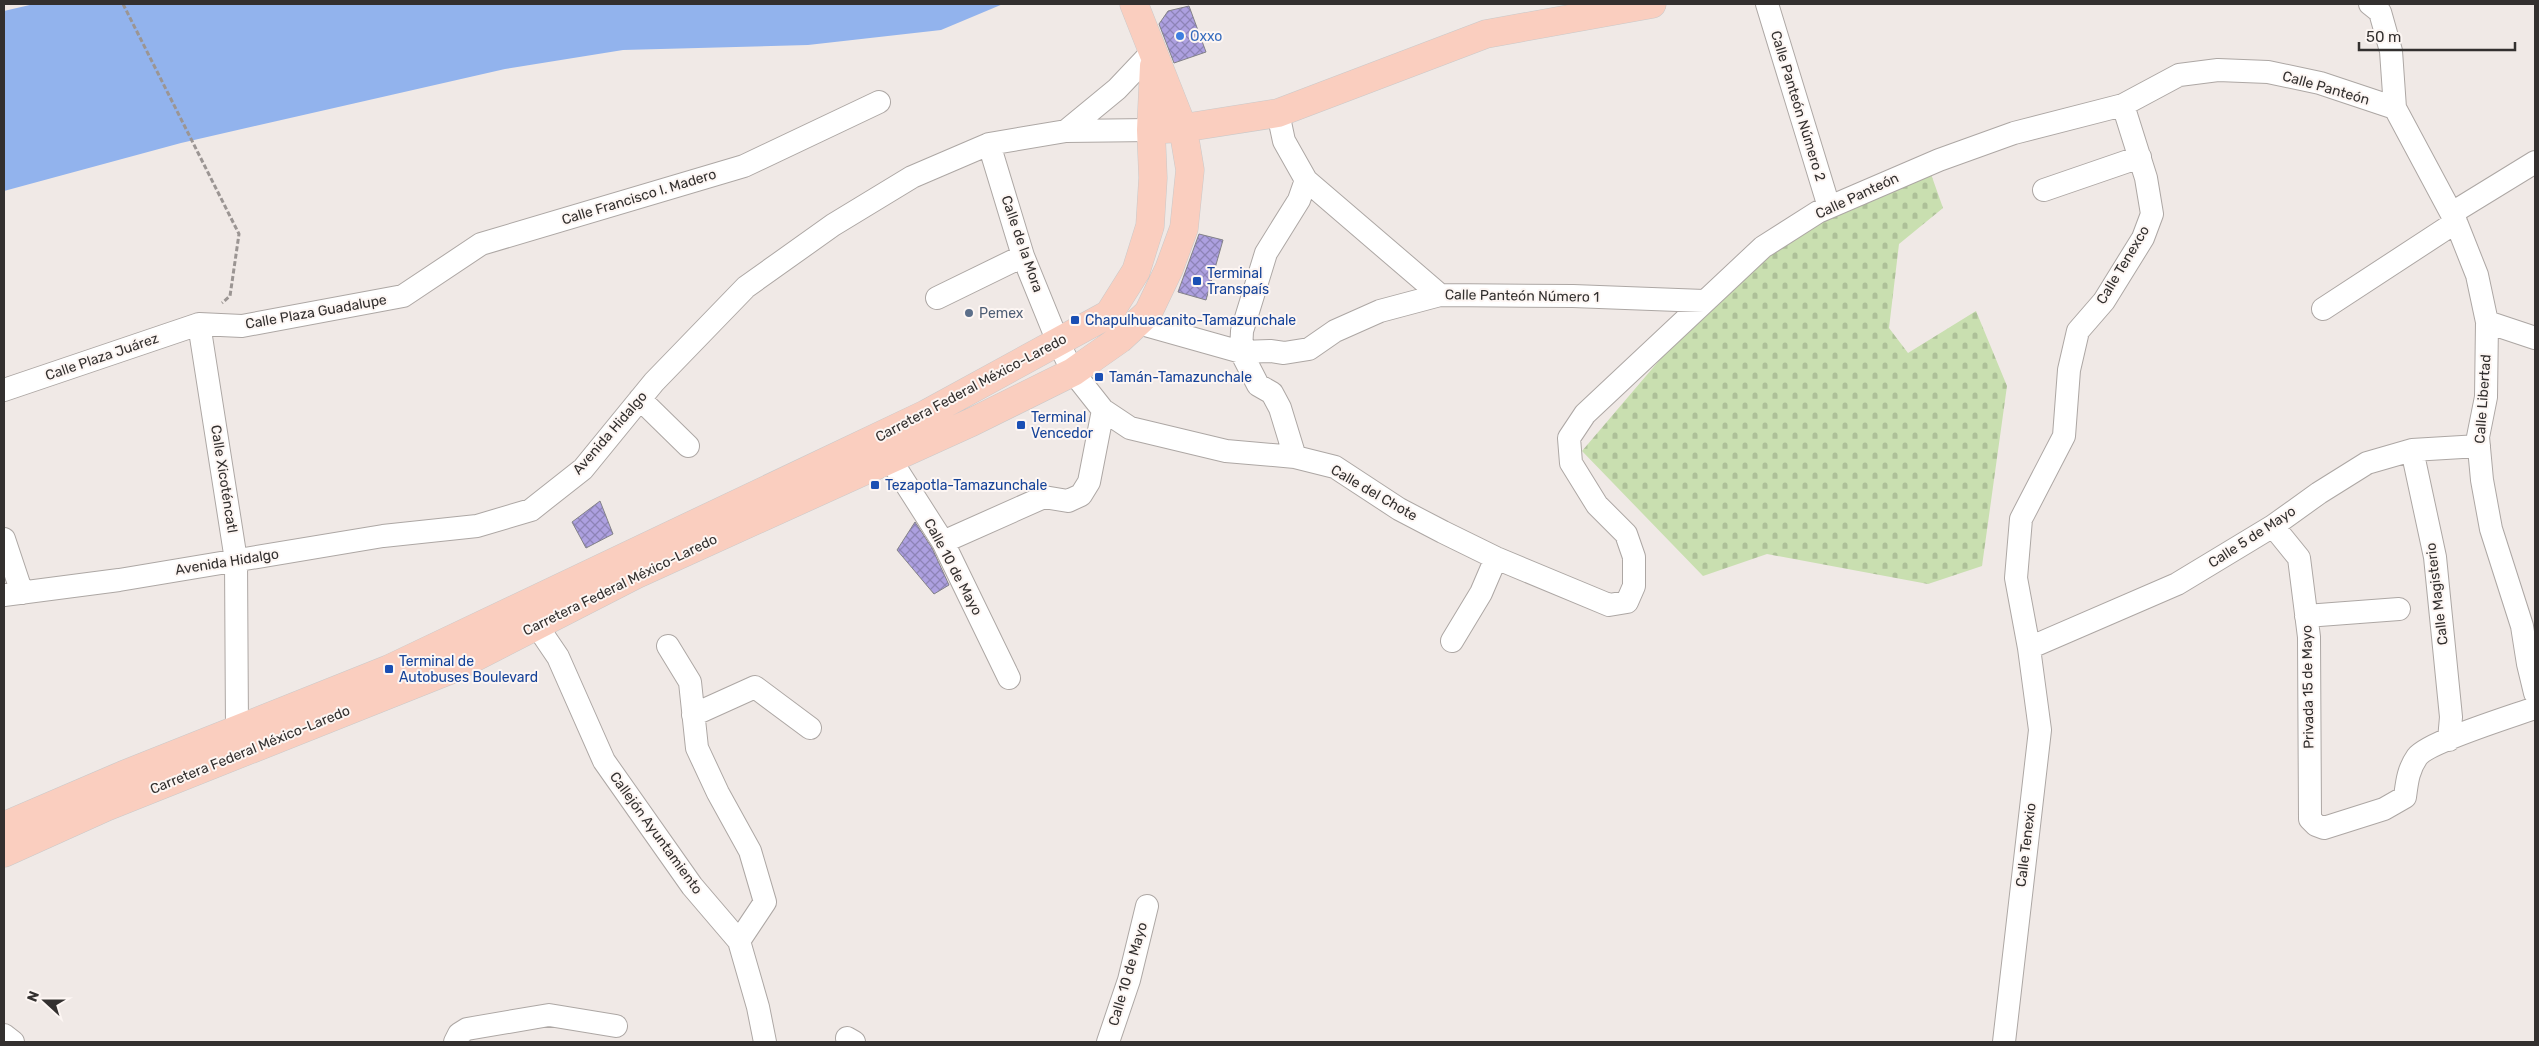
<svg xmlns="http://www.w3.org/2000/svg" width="2539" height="1046" font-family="Rubik,sans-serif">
	<defs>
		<pattern id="cemetery-stones" width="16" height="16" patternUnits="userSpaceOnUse" patternTransform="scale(1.25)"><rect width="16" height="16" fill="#c9dfb0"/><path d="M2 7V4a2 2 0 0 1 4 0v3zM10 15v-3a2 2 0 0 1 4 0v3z" fill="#adc098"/></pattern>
		<pattern id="building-cross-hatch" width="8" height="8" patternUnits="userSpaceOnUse" patternTransform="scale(1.25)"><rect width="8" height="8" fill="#ada0e0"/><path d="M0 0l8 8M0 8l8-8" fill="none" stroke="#8d83b6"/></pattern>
	</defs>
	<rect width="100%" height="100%" fill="#f0e9e6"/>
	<path fill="url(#cemetery-stones)" d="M1926,160L1943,208L1899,244L1889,328L1908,353L1976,311L2007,386L1982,566L1928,584L1767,554L1703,576L1582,451L1738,268Z"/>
	<path fill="#92b3ed" d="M34,4H1003L941,30L808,45L623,50L505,69L181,143L4,191V11Z"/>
	<path fill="url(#building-cross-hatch)" stroke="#838288" d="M1189,6L1206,52L1174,63L1159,24L1168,11Z
		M1199,234L1223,240L1206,300L1178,292Z
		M600,501L613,534L586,548L572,522Z
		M915,522L932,548L949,585L934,594L897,550Z"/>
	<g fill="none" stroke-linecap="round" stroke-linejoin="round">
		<g stroke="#ada7a4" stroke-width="24">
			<path id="minor" d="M1767,4L1829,207
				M2370,4L2380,12L2391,51L2395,108L2456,222L2477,275L2487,322L2486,397L2478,437L2482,480L2491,529L2522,626L2528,664L2535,693
				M1278,113L1284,141L1306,180L1440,295L1573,296L1704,301
				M1066,131L1117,89L1152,52
				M989,144L1023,256L1058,342L1073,372L1103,410L1130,428L1226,451L1295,457L1335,467L1399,509L1443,532L1496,558L1609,605L1627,602L1634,586V557L1626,534L1597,505L1571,463L1569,438L1585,414L1763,247L1818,212L1939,160L2014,133L2123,105L2179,75L2218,70L2268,72L2320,83L2395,108
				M2044,190L2140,157
				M2452,213L2535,162
				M937,298L1023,256
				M2323,309L2456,222
				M2487,322L2535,338
				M1138,323L1241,352L1270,351L1284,353L1309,349L1335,331L1380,311L1440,295
				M199,324L236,560L237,730L239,745
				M4,390L199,324L242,326L403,296L481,244L744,166L879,102
				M640,399L688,446
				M2412,450L2435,557L2451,717L2449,740
				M1295,457L1280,408L1272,393L1258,385L1241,352L1242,331L1266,253L1299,200L1306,180
				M890,459L943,542L1009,678
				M2273,526L2299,558L2309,637L2310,819L2316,825L2324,828L2384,809L2405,797C2407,782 2408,770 2417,757C2428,742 2513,716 2535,708
				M4,539L22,593
				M943,542L1044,497L1068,501L1081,495L1089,482L1103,410
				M4,595L119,580L383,536L477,526L531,510L583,469L654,382L746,287L833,225L912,177L989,144L1066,131L1151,130
				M2306,616L2399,609
				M537,626L558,657L604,761L692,886L739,941L758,1007L765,1042
				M1452,641L1481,593L1496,558
				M668,646L690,682L697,748L718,793L750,851L765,902L739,941
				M2029,648L2177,584L2273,526L2319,493L2367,463L2412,450L2479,446
				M693,715L755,687L810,728
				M4,1035L13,1042
				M847,1038L854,1042
				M455,1042L459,1034L467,1029L549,1015L616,1026
				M1108,1042L1129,980L1147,906
				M2004,1042L2040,730L2029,648L2016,578L2021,519L2064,436L2069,370L2078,331L2104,301L2143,238L2152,214L2146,178L2123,105"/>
		</g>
		<g stroke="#cac9c9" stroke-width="29">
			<path id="major" d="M1165,129L1183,128L1278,113L1486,34L1652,4
				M4,826L123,775L389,669L926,414L1109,314L1136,271L1150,226L1153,178L1151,130L1154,66
				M4,853L106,807L450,670L635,575L972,422L1073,372L1120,339L1148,313L1169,269L1184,228L1190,170L1183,128L1134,4"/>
		</g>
		<path stroke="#9b9593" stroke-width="3" stroke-dasharray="5 2.5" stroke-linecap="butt" d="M123,4L239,234L230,296L222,303"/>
		<use href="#minor" stroke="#fff" stroke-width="22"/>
		<use href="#major" stroke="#facebf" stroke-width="28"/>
	</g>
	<circle fill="#3f7fe0" stroke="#fdf6f3" stroke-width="2" cx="1180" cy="36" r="5"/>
	<g fill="#1a4fb4" stroke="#fdf6f3" stroke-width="2">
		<rect x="1192" y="276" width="10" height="10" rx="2.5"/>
		<rect x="1070" y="315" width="10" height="10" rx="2.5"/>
		<rect x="1094" y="372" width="10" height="10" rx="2.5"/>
		<rect x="1016" y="420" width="10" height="10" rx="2.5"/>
		<rect x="870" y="480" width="10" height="10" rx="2.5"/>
		<rect x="384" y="664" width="10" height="10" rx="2.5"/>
	</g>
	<circle fill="#5c6f8a" stroke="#fdf6f3" stroke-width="2" cx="969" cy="313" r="5"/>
	<g text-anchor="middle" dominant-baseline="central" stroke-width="4" stroke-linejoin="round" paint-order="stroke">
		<g font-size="14" fill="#366cbe" stroke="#fdf6f3" text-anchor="start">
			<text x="1190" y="36">Oxxo</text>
		</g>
		<g font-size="14" fill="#33302f" stroke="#fdf6f3">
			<text transform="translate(2326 88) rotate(16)">Calle Panteón</text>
			<text transform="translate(1798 106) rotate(73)">Calle Panteón Número 2</text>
			<text transform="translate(1857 196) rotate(-25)">Calle Panteón</text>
			<text transform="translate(639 197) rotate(-17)">Calle Francisco I. Madero</text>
			<text transform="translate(1022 244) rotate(71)">Calle de la Mora</text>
			<text transform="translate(2123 265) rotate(-59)">Calle Tenexco</text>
			<text transform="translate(1522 296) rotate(1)">Calle Panteón Número 1</text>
			<text transform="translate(316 312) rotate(-10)">Calle Plaza Guadalupe</text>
			<text transform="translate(102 357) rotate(-19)">Calle Plaza Juárez</text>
			<text transform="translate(971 388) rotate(-28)">Carretera Federal México-Laredo</text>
			<text transform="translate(2483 399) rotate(-86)">Calle Libertad</text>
			<text transform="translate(610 433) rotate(-49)">Avenida Hidalgo</text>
			<text transform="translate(224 479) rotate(81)">Calle Xicoténcatl</text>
			<text transform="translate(1374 493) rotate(30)">Calle del Chote</text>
			<text transform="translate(2252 537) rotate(-33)">Calle 5 de Mayo</text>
			<text transform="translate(227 562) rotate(-9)">Avenida Hidalgo</text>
			<text transform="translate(953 567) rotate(62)">Calle 10 de Mayo</text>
			<text transform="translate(620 585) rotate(-26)">Carretera Federal México-Laredo</text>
			<text transform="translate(2437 594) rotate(-97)">Calle Magisterio</text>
			<text transform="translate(2308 687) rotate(-91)">Privada 15 de Mayo</text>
			<text transform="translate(250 750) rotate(-22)">Carretera Federal México-Laredo</text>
			<text transform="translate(656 833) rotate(54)">Callejón Ayuntamiento</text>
			<text transform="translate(2026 845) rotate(-83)">Calle Tenexio</text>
			<text transform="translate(1128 974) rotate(-74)">Calle 10 de Mayo</text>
		</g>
		<g font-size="14" fill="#164399" stroke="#fdf6f3" text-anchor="start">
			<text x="1207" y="273">Terminal<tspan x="1207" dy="16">Transpaís</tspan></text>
			<text x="1085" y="320">Chapulhuacanito-Tamazunchale</text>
			<text x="1109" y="377">Tamán-Tamazunchale</text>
			<text x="1031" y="417">Terminal<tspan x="1031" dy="16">Vencedor</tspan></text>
			<text x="885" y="485">Tezapotla-Tamazunchale</text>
			<text x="399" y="661">Terminal de<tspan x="399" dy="16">Autobuses Boulevard</tspan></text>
		</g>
		<g font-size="14" fill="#4e5e75" stroke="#fdf6f3" text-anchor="start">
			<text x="979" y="313">Pemex</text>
		</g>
	</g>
	<rect width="2539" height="1046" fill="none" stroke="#33302f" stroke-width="10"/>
	<g transform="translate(45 1001) rotate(291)" stroke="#fdf6f3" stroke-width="4" paint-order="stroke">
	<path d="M0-4L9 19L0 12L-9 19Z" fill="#33302f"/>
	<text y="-8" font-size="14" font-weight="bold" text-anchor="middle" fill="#33302f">N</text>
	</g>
	<path d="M2359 42v8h156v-8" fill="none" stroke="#33302f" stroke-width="2.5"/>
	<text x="2366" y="42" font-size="15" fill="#33302f" stroke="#fdf6f3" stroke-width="4" paint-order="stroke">50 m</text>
</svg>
